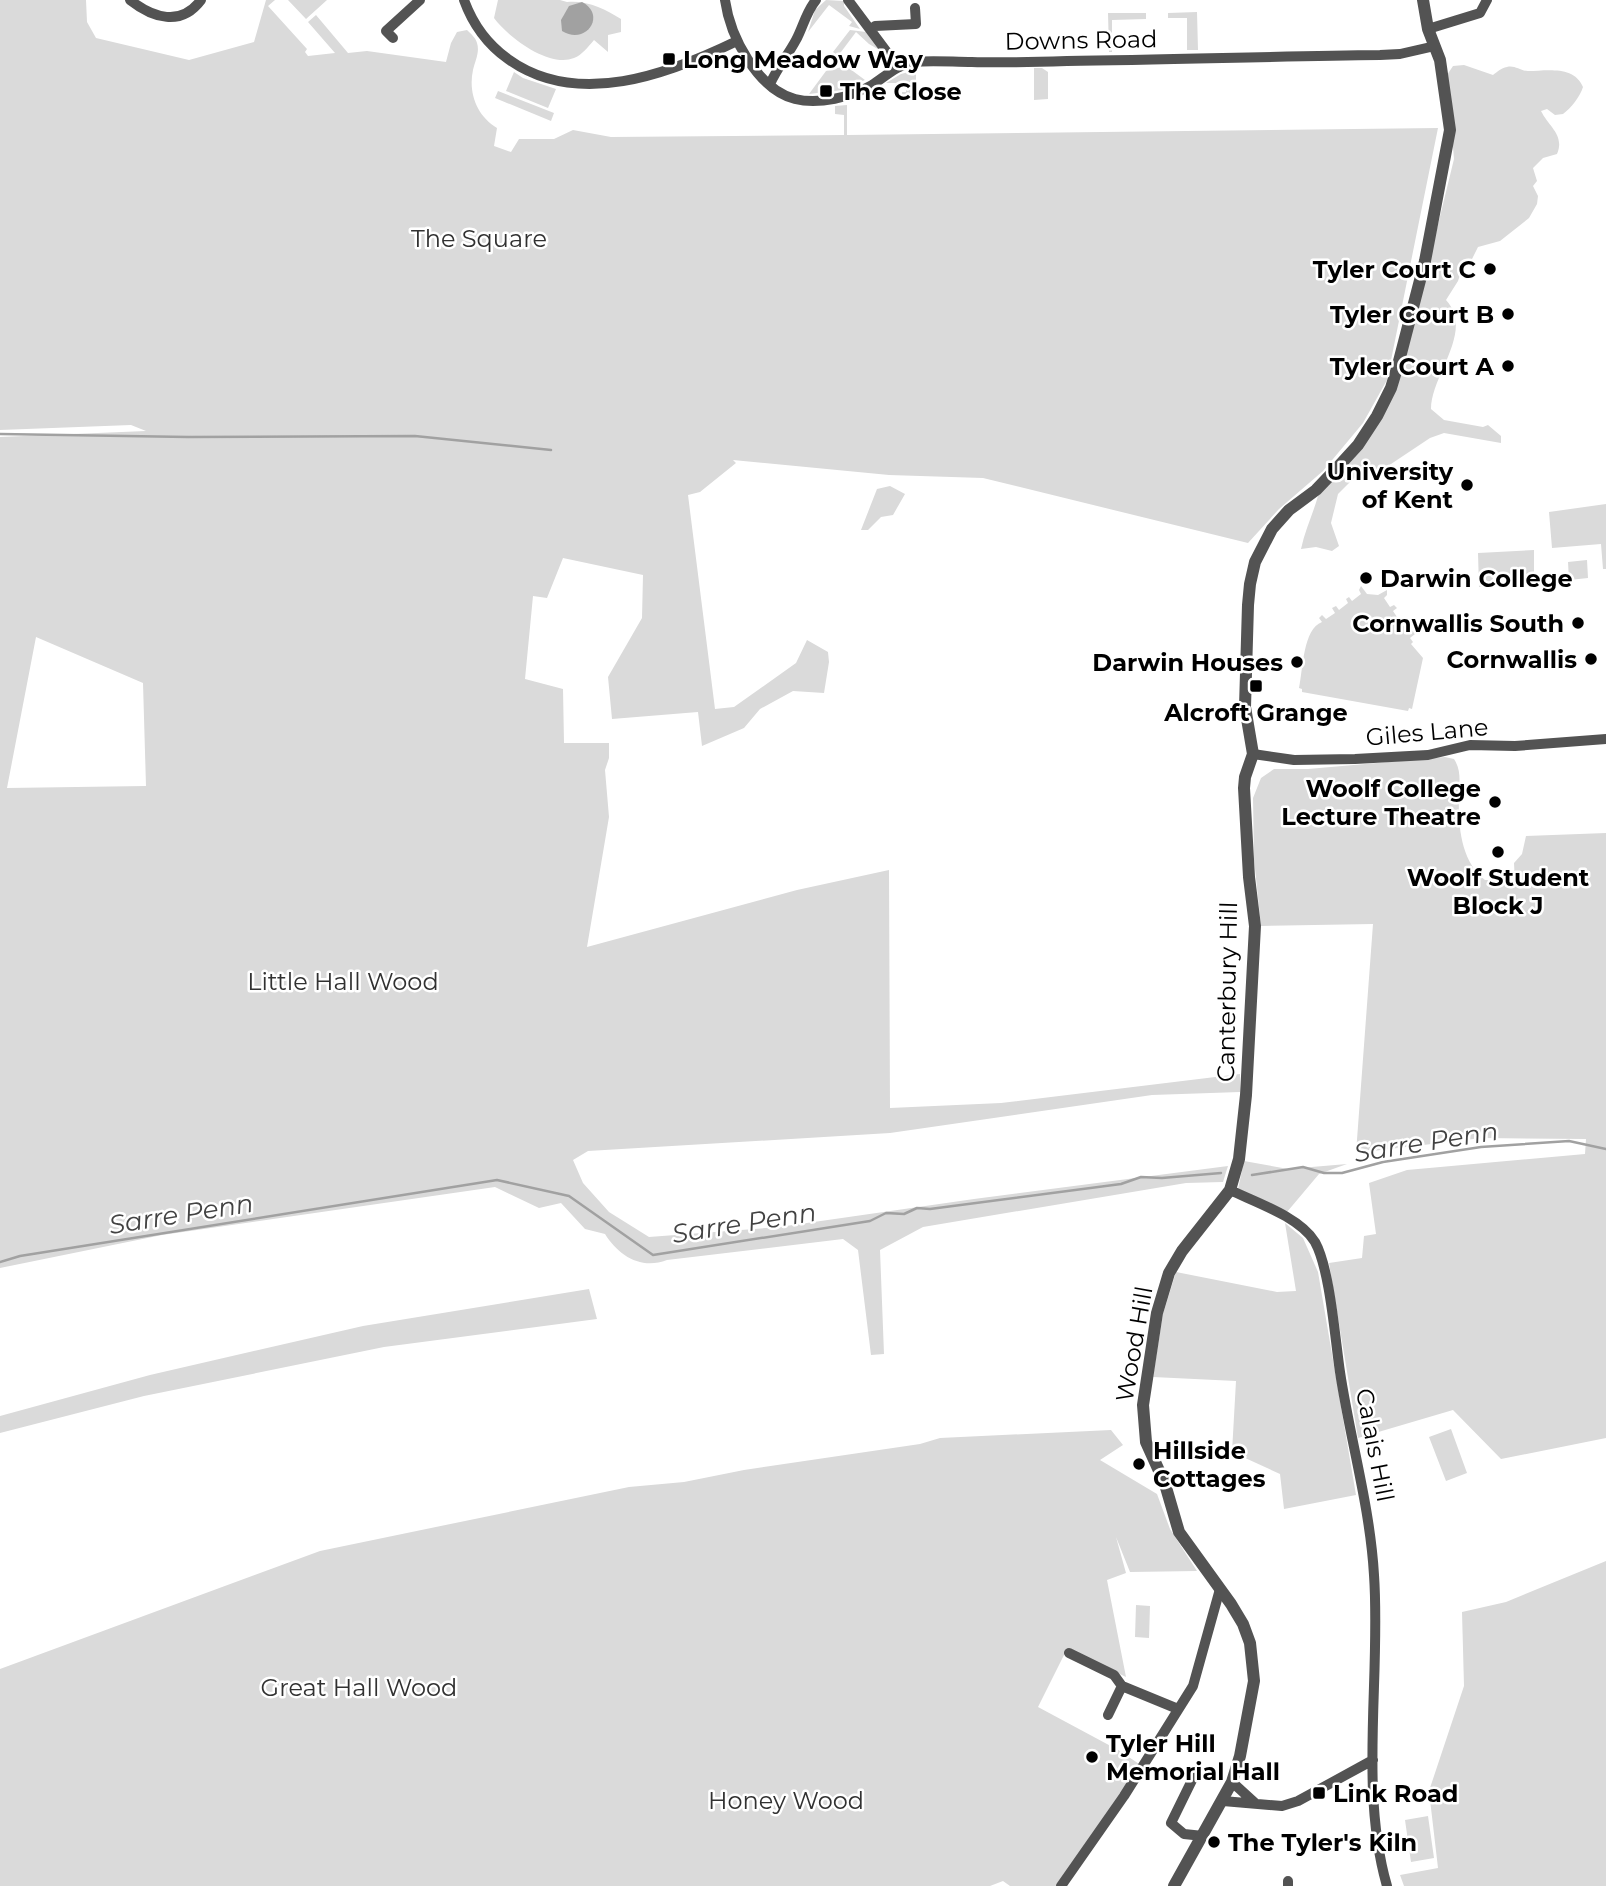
<svg xmlns="http://www.w3.org/2000/svg" width="1606" height="1886" font-family="Montserrat,sans-serif">
	<rect width="100%" height="100%" fill="#fff"/>
	<path fill="#dadada" fill-rule="evenodd" d="M0,0H86L87,22L96,38L189,60L254,42L266,0H275L268,6L307,49L305,52L308,56L335,53L308,22L316,15L348,53L367,51L446,62L451,43L457,32L467,30C471,34 476,38 477,43C480,52 475,61 473,70C468,93 477,116 497,128L494,146L511,152L519,139H554L573,130L611,137L844,135V115L835,114V106L847,105V135L1438,128L1387,380L1363,423L1323,471L1279,509L1248,543L983,478L889,475L733,460L736,463L700,492L688,495L715,709L734,707L796,663L807,640L828,652L829,662L824,693L793,691L760,709L744,728L702,746L698,712L612,719L608,677L642,618L643,575L563,558L547,598L533,596L525,679L563,689L564,743H609V758L605,770L609,817L587,947L797,890L889,870L890,1108L1001,1103L1240,1074V1092L1152,1095L890,1133L588,1151L573,1160L583,1183L609,1212L649,1237L779,1227L974,1199L1228,1166L1223,1182L1186,1183L923,1227L880,1250L884,1354L871,1355L858,1250L843,1239L667,1260C641,1270 619,1256 605,1234L585,1229L561,1203L539,1208L495,1187L162,1235L0,1268V437L146,431L131,425L0,430ZM36,637L143,683L146,786L7,788Z
		M288,0H327L306,19Z
		M498,0H560L567,2C587,0 605,9 621,19V32L608,35V52L594,40C588,47 582,55 574,58C549,68 508,37 494,18Z
		M826,0L844,1V6L860,29L849,26L852,22L829,5L808,32L815,10Z
		M1197,12L1198,50H1187V18H1168V13Z
		M1108,13H1146V19L1112,20V52H1109Z
		M850,30L866,32L883,52L869,44L856,32L838,56L833,52Z
		M1464,65L1493,75C1497,72 1501,68 1507,67C1515,65 1520,71 1528,71C1546,71 1574,65 1583,87C1580,97 1571,108 1563,114L1555,115L1547,109L1541,111C1549,127 1565,135 1557,154L1543,158L1533,168L1537,181L1533,186L1538,196L1537,204L1529,218L1500,241L1478,247L1469,265L1463,266L1458,281L1446,300C1475,331 1431,375 1431,409L1444,420L1483,427L1488,425L1501,436V443L1444,433L1430,438L1385,468L1354,478L1338,494L1331,523L1339,546L1332,551L1316,547L1301,549C1305,530 1313,514 1318,496L1403,368L1454,159L1447,75L1453,66Z
		M846,66L865,80L842,90L809,94L826,71Z
		M1034,68H1042L1048,72V99L1034,100Z
		M916,70V101H906V97H902V92H906V88H902V83H886L901,74Z
		M514,72L523,78L556,89L548,108L506,91Z
		M498,91L554,113L551,121L495,98Z
		M890,486L905,494L893,515L881,517L868,530H861L877,489Z
		M1606,504V569H1603L1601,544L1552,548L1549,512Z
		M1534,550V582H1528L1527,574L1493,576L1492,586L1479,587L1478,553Z
		M1587,560L1588,578L1569,580L1568,562Z
		M1361,586L1367,594L1378,595L1387,590V595L1384,598L1390,607L1394,605L1397,608L1393,611L1399,620L1404,618L1406,621L1402,624L1409,633L1413,631L1415,634L1410,638L1413,642L1411,644L1423,658L1412,709L1409,708L1408,711L1302,692V689L1299,688C1303,669 1303,629 1322,622L1319,618L1322,615L1326,619L1335,613L1332,608L1336,606L1339,610L1348,603L1346,599L1349,597L1352,601L1361,594L1359,590Z
		M1445,757L1454,759C1462,771 1459,784 1459,797C1458,826 1461,862 1485,880H1495V883H1515L1514,863L1522,854L1526,836L1606,833V1438L1501,1459L1453,1410L1358,1438L1329,1263L1362,1258L1364,1236L1376,1234L1369,1183L1407,1170L1585,1154L1586,1139L1482,1138L1356,1153L1373,924L1261,926L1254,859L1253,798L1261,778L1274,769H1308Z
		M1244,1161L1288,1169L1347,1164L1319,1174L1287,1212L1238,1189Z
		M1285,1223L1303,1238L1318,1272L1356,1495L1284,1509L1280,1474L1232,1452L1236,1381L1153,1377L1163,1314L1176,1272L1277,1292L1296,1291Z
		M589,1289L597,1319L384,1347L144,1396L0,1433V1416L150,1375L363,1326Z
		M1451,1429L1467,1473L1446,1481L1429,1437Z
		M1111,1430L1123,1445L1100,1460L1157,1494L1170,1529L1197,1571L1130,1572L1116,1537L1126,1573L1107,1580L1126,1677L1067,1649L1038,1707L1120,1751L1142,1766L1057,1886H1010L1003,1881L990,1886H0V1669L320,1551L629,1487L684,1482L744,1470L920,1444L940,1438Z
		M1606,1561V1886H1404L1400,1875L1438,1868L1429,1791L1464,1686L1462,1612L1506,1602Z
		M1136,1605L1150,1606L1149,1638L1135,1637Z
		M1428,1816L1434,1858L1411,1862L1405,1820Z"/>
	<path fill="#a1a1a1" d="M582,2C607,15 586,46 562,31L561,20L569,6Z"/>
	<g fill="none" stroke-linecap="round" stroke-linejoin="round">
		<path stroke="#a1a1a1" stroke-width="2.5" d="M0,434L188,437L415,436L551,450
			M1252,1175L1303,1167L1324,1173H1342L1383,1162L1481,1147L1569,1141L1606,1149
			M0,1262L20,1256L497,1180L569,1196L653,1255L870,1221L886,1213L904,1214L917,1208L930,1209L1121,1184L1141,1177L1162,1178L1221,1173"/>
		<path stroke="#535353" stroke-width="10" d="M130,0C153,18 181,27 201,0
			M464,0C473,25 487,44 508,59C577,109 669,74 737,41
			M725,0C730,36 757,89 795,99C819,105 851,97 872,85C886,76 897,65 913,62C932,60 953,62 972,62C1003,63 1035,62 1067,61C1171,60 1275,56 1380,55L1400,54L1435,46
			M848,0L898,67
			M1428,29L1480,13L1487,0
			M871,30L875,26L916,24L915,8
			M393,38L386,31L420,0
			M770,84C777,68 788,55 796,40C803,27 806,12 816,0
			M1253,754L1294,760L1355,759L1428,755L1470,745L1515,746L1606,739
			M1230,1190C1255,1202 1300,1217 1315,1242C1330,1269 1335,1339 1340,1372C1350,1439 1370,1506 1374,1575C1381,1675 1359,1789 1387,1886
			M1069,1653L1114,1675L1122,1686L1178,1709
			M1108,1715L1122,1686
			M1197,1770L1171,1823L1184,1834L1203,1836
			M1232,1782L1255,1803
			M1223,1801L1282,1806L1298,1801L1373,1760
			M1288,1881V1886
			M1061,1886L1124,1796L1193,1686L1220,1589"/>
		<path stroke="#535353" stroke-width="12" d="M1174,1886L1232,1782L1240,1756L1254,1681L1250,1643L1243,1624L1231,1604L1179,1532L1165,1484L1146,1442L1143,1405L1157,1313L1169,1273L1182,1251L1230,1190L1239,1159L1246,1095L1255,926L1249,877L1244,788L1245,777L1253,754L1245,707L1248,605L1250,584L1255,562L1272,529L1289,510L1316,490L1337,468L1358,445L1377,416L1391,388L1398,365L1425,261L1450,130L1440,60L1428,29L1423,0"/>
	</g>
	<g fill="#000" stroke="#fff" stroke-width="2.5">
		<rect x="662" y="52" width="14" height="14" rx="3.5"/>
		<rect x="819" y="84" width="14" height="14" rx="3.5"/>
		<circle cx="1490" cy="269" r="7"/>
		<circle cx="1508" cy="314" r="7"/>
		<circle cx="1508" cy="366" r="7"/>
		<circle cx="1467" cy="485" r="7"/>
		<circle cx="1366" cy="578" r="7"/>
		<circle cx="1578" cy="623" r="7"/>
		<circle cx="1591" cy="659" r="7"/>
		<circle cx="1297" cy="662" r="7"/>
		<rect x="1249" y="679" width="14" height="14" rx="3.5"/>
		<circle cx="1495" cy="802" r="7"/>
		<circle cx="1498" cy="852" r="7"/>
		<circle cx="1139" cy="1464" r="7"/>
		<circle cx="1092" cy="1757" r="7"/>
		<rect x="1312" y="1786" width="14" height="14" rx="3.5"/>
		<circle cx="1214" cy="1842" r="7"/>
	</g>
	<g text-anchor="middle" dominant-baseline="central" stroke-width="5" stroke-linejoin="round" paint-order="stroke">
		<g font-size="24" fill="#000" stroke="#fff">
			<text transform="translate(1081 40) rotate(-1)">Downs Road</text>
			<text transform="translate(1427 732) rotate(-5)">Giles Lane</text>
			<text transform="translate(1227 992) rotate(-89)">Canterbury Hill</text>
			<text transform="translate(1134 1344) rotate(-80)">Wood Hill</text>
			<text transform="translate(1375 1445) rotate(79)">Calais Hill</text>
		</g>
		<g font-size="24" font-weight="bold" fill="#000" stroke="#fff" text-anchor="end">
			<text x="683" y="59" text-anchor="start">Long Meadow Way</text>
			<text x="840" y="91" text-anchor="start">The Close</text>
			<text x="1476" y="269">Tyler Court C</text>
			<text x="1494" y="314">Tyler Court B</text>
			<text x="1494" y="366">Tyler Court A</text>
			<text x="1453" y="471">University<tspan x="1453" dy="28">of Kent</tspan></text>
			<text x="1380" y="578" text-anchor="start">Darwin College</text>
			<text x="1564" y="623">Cornwallis South</text>
			<text x="1577" y="659">Cornwallis</text>
			<text x="1283" y="662">Darwin Houses</text>
			<text x="1256" y="712" text-anchor="middle">Alcroft Grange</text>
			<text x="1481" y="788">Woolf College<tspan x="1481" dy="28">Lecture Theatre</tspan></text>
			<text x="1498" y="877" text-anchor="middle">Woolf Student<tspan x="1498" dy="28">Block J</tspan></text>
			<text x="1153" y="1450" text-anchor="start">Hillside<tspan x="1153" dy="28">Cottages</tspan></text>
			<text x="1106" y="1743" text-anchor="start">Tyler Hill<tspan x="1106" dy="28">Memorial Hall</tspan></text>
			<text x="1333" y="1793" text-anchor="start">Link Road</text>
			<text x="1228" y="1842" text-anchor="start">The Tyler's Kiln</text>
		</g>
		<g font-size="24" fill="#313131" stroke="#fff">
			<text x="479" y="238">The Square</text>
			<text x="343" y="981">Little Hall Wood</text>
			<text x="359" y="1687">Great Hall Wood</text>
			<text x="786" y="1800">Honey Wood</text>
		</g>
		<g font-size="26" font-style="italic" fill="#424242" stroke="#fff">
			<text transform="translate(1426 1142) rotate(-9)">Sarre Penn</text>
			<text transform="translate(181 1214) rotate(-9)">Sarre Penn</text>
			<text transform="translate(744 1223) rotate(-9)">Sarre Penn</text>
		</g>
	</g>
</svg>
